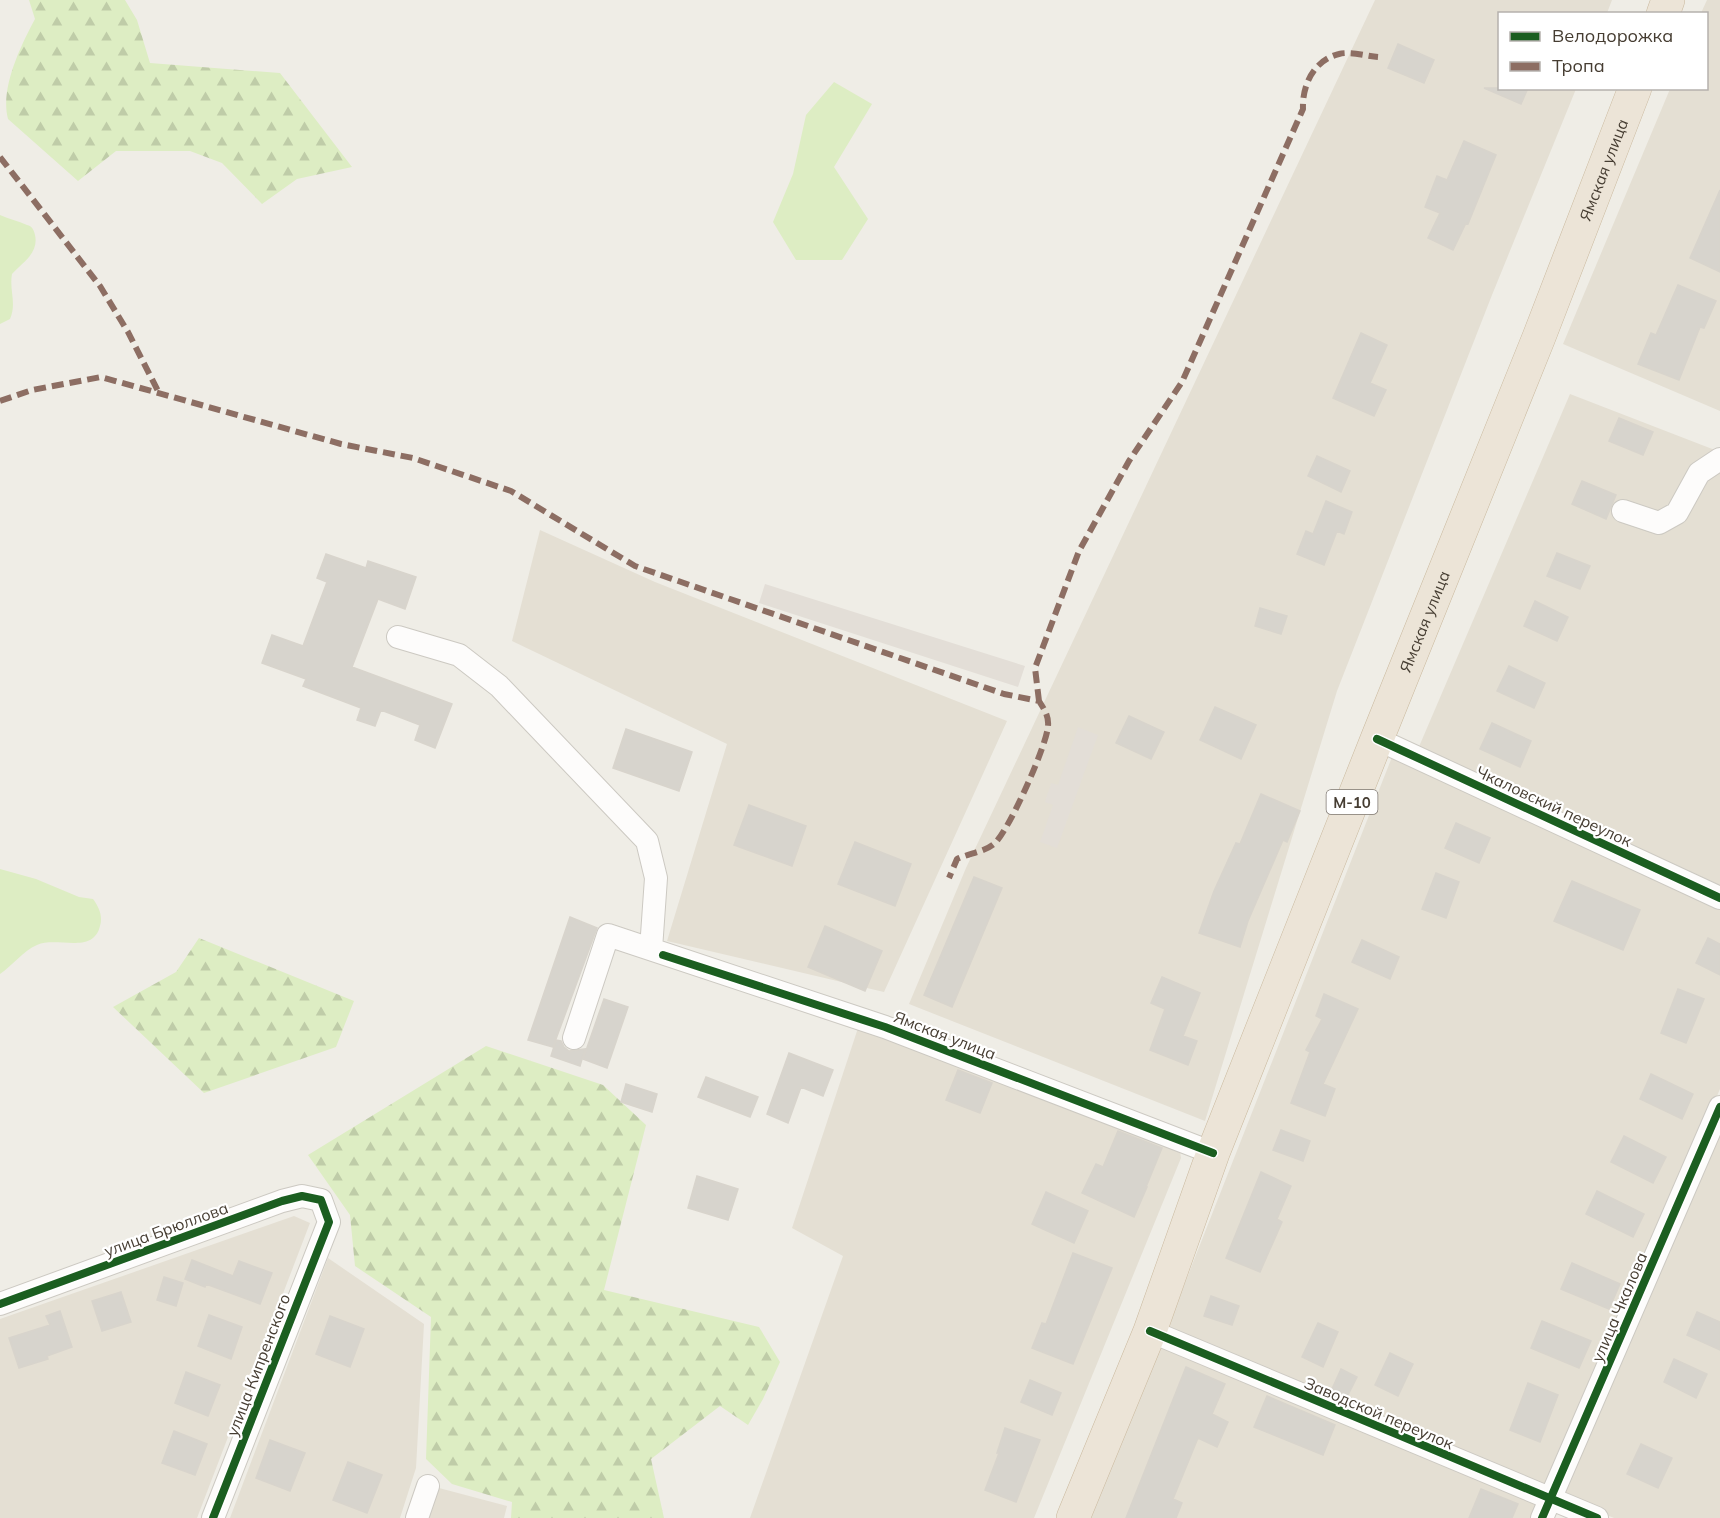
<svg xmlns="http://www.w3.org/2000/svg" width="1720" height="1518" font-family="Mulish,sans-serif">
	<defs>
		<pattern id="forest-firs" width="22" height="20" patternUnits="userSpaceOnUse" patternTransform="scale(1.5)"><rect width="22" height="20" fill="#ddedc3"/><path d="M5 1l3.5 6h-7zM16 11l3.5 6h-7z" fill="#bfcca8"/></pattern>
	</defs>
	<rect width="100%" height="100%" fill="#efede6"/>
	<path fill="#e4dfd3" d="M1375,0H1612L1607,13L1500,14V88L1576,89L1492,295L1337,691L1205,1121L909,1004L966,868Z
		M1707,0H1720V411L1563,344L1670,89L1706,88V14L1701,13Z
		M1570,394L1720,452V885L1418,749Z
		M540,530L655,582L1007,721L884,992L667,941L727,744L512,641Z
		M1392,757L1720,908V1089L1546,1490L1168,1326Z
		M860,1022L1178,1138L1181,1158L1034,1518H750L843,1256L792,1228Z
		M1720,1136V1518H1614L1558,1495Z
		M294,1216L310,1223L197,1518H0V1319Z
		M328,1258L424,1324L416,1468L400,1518H230Z
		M1160,1345L1538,1504L1533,1518H1091Z
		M439,1488L507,1506L504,1518H428Z"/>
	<path fill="#e3ded7" d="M765,584L1025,666L1018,687L759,603Z
		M1078,727L1098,735L1057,848L1040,842L1053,805L1045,802L1051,783L1058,785Z"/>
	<path fill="#ddedc3" d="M834,82L872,104L834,167L868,219L842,260H796L773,222L793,174L806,115Z
		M0,215C9,219 18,221 27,225C32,226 34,230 35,235C39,253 23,262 12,274C9,290 17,303 10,319L0,324Z
		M0,869L36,879L79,897L93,899C99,907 103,916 100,926C93,955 57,936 37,945C23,951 13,965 0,974Z"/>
	<path fill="url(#forest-firs)" d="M29,0H125L137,20L150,63L280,73L352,167L297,179L262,204L222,163L190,151H116L78,181L8,119C0,89 20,47 35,19Z
		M199,938L354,1001L336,1047L204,1093L113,1007L176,972Z
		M486,1046L603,1085L646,1125L604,1290L759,1327L780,1362L763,1399L748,1425L720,1406L651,1459L664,1518H511L512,1502L452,1484L426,1459L431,1317L355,1266L350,1215L308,1155Z"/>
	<path fill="#d7d4cd" stroke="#d8d4cc" stroke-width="1.5" d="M1398,44L1434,60L1424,83L1388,68Z
		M1484,88H1528L1521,104Z
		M1464,141L1496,155L1468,224L1466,223L1453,250L1428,238L1440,213L1425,207L1437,176L1447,180Z
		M1720,190V272L1690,258Z
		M1678,285L1716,301L1704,328L1700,327L1679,380L1638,364L1651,333L1656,335Z
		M1361,333L1387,345L1370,383L1386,390L1374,416L1333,398Z
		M1619,418L1653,432L1643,455L1609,441Z
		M1317,456L1350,471L1341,492L1308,476Z
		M1582,481L1616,495L1606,519L1572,504Z
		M1326,501L1352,512L1344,534L1337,531L1324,565L1297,554L1306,531L1313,534Z
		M1557,553L1590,566L1580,589L1547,576Z
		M326,554L366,568L368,561L416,577L405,609L378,599L352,667L452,704L435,748L415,740L420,725L381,710L375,726L357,720L361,708L303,686L306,679L262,663L272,635L303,646L327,582L317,578Z
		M1535,601L1568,617L1557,641L1524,626Z
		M1260,608L1287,616L1281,634L1255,626Z
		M1509,666L1545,683L1534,708L1497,691Z
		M1215,707L1256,725L1241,759L1200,740Z
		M1129,716L1164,732L1151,759L1116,743Z
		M1492,723L1531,741L1520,767L1480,749Z
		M626,729L692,752L679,791L613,768Z
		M1261,794L1300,811L1287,842L1283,840L1248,921L1240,947L1199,933L1214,891L1236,843L1240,844Z
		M749,805L806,826L792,866L734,845Z
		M1456,823L1490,838L1479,863L1445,848Z
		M855,842L911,864L895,906L838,884Z
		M1436,873L1459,882L1446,918L1422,909Z
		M974,877L1002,888L952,1007L924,995Z
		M1572,881L1640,910L1623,950L1554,921Z
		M570,917L597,928L553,1047L528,1040Z
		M825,926L882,951L865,991L808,967Z
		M1708,938L1720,944V975L1696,963Z
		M1362,940L1399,957L1390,979L1352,962Z
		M1162,977L1200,993L1183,1036L1197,1041L1188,1065L1150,1050L1165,1009L1151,1003Z
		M1678,989L1704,999L1686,1043L1661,1033Z
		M1324,994L1358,1009L1323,1084L1335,1089L1325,1116L1291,1103L1310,1052L1306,1050L1322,1019L1316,1016Z
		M604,999L628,1007L607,1068L583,1059Z
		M556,1040L561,1041L564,1047L569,1051L585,1049L580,1066L551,1056Z
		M789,1053L833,1070L823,1096L801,1087L788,1123L767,1114Z
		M958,1070L992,1083L980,1113L946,1100Z
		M1651,1074L1693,1094L1682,1119L1640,1099Z
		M706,1077L758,1097L750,1117L698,1097Z
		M626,1084L657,1094L652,1112L621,1102Z
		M1281,1130L1310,1141L1303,1161L1273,1150Z
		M1118,1131L1162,1148L1146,1187H1147L1134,1217L1082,1193L1096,1164L1103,1167Z
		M1624,1136L1666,1157L1653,1183L1611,1162Z
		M1261,1172L1291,1186L1277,1219L1282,1222L1260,1272L1226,1258Z
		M697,1176L738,1189L728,1220L688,1208Z
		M1597,1191L1644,1214L1633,1237L1586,1214Z
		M1046,1192L1088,1211L1074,1243L1032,1224Z
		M1073,1253L1112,1268L1073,1364L1032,1348L1042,1323L1046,1324Z
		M192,1260L233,1276L239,1261L272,1273L260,1304L206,1284L205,1287L185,1279Z
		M1572,1263L1620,1284L1609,1309L1561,1289Z
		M164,1277L183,1283L176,1306L157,1300Z
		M121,1292L131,1322L102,1331L92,1301Z
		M1211,1296L1239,1306L1232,1325L1204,1316Z
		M60,1311L72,1347L47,1356L48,1359L19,1368L9,1338L50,1325L46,1316Z
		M1697,1312L1720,1322V1350L1687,1335Z
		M209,1315L242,1327L231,1359L198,1346Z
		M330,1316L364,1329L350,1367L316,1354Z
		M1542,1321L1591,1341L1579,1368L1531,1348Z
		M1318,1323L1338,1332L1323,1367L1302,1357Z
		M1390,1353L1413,1364L1398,1396L1375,1385Z
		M1674,1359L1707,1374L1696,1398L1664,1382Z
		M1186,1367L1225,1384L1212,1414L1228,1422L1217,1447L1198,1438L1173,1499L1182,1503L1176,1518H1126Z
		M1341,1369L1357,1377L1347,1397L1332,1389Z
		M186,1372L220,1385L208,1416L175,1403Z
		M1030,1380L1061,1393L1052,1415L1021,1402Z
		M1528,1383L1558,1395L1540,1442L1510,1430Z
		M1267,1396L1335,1425L1323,1455L1254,1427Z
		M1005,1428L1040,1440L1016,1502L985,1490L999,1453H997Z
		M174,1431L207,1444L195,1475L162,1463Z
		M270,1440L305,1453L290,1491L256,1478Z
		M1641,1444L1672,1458L1658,1488L1627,1474Z
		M348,1462L382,1475L367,1513L333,1500Z
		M1481,1489L1518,1504L1512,1518H1469Z"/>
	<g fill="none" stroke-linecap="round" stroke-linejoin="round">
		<g stroke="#ccc9c2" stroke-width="24">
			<path id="minor" d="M1623,511L1659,523L1677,513L1699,473L1720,459
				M398,637L459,655L499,686L647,841L656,878L651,949
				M1377,739L1720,898
				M574,1038L608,935L885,1027L1213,1153
				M0,1304L282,1201L302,1196L321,1200L329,1222L213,1518
				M1150,1331L1597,1518
				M417,1518L428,1486
				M1542,1518L1720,1107"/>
		</g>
		<g stroke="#cab99e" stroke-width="34">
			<g id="highway">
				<path d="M1663,14L1668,0"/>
				<path id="s1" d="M1073,1518L1150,1331L1213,1153L1377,739L1539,337L1635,88"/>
			</g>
		</g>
		<use href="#minor" stroke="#fdfcfb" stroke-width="22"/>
		<use href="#highway" stroke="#ece4d7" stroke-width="33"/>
		<path stroke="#8d6e63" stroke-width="6" stroke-dasharray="12 6" stroke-linecap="butt" d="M0,157L100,286L128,332L159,393
			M0,401L32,390L101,377L341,444L413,458L511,491L635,566L1004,694L1039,701C1044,709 1049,716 1048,726C1047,745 1009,830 995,843C985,852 970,853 957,859L949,878
			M1039,701L1035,668L1079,551L1129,461L1182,382L1303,109C1302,85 1314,60 1339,54C1350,51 1366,56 1378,57"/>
		<g stroke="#fff" stroke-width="11">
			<path id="cycleway" d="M1377,739L1720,898
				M663,955L885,1027L1213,1153
				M0,1304L282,1201L302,1196L321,1200L329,1222L213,1518
				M1150,1331L1597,1518
				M1542,1518L1720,1107"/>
		</g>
		<use href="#cycleway" stroke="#1b5e20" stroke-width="8"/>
	</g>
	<g text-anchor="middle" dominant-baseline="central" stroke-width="4.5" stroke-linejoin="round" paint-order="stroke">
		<rect fill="#fff" stroke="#7e7770" stroke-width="1.5" x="1326.5" y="790" width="51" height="24" rx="4.5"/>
		<g font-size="15" font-weight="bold" fill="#463d32">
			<text x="1352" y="802">М-10</text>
		</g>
		<g font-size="16" fill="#463d32" stroke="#fff">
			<text stroke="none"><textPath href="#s1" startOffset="1449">Ямская улица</textPath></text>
			<text stroke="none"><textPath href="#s1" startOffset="963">Ямская улица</textPath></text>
			<text transform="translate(1554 806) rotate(25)">Чкаловский переулок</text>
			<text transform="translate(945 1035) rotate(21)">Ямская улица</text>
			<text transform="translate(166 1229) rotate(-20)">улица Брюллова</text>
			<text transform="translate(1619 1307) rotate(-67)">улица Чкалова</text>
			<text transform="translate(258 1365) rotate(-69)">улица Кипренского</text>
			<text transform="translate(1379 1413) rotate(23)">Заводской переулок</text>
		</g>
	</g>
	<rect x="1498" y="12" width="210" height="78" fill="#ffffff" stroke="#b5b1ad" stroke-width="1.5"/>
	<rect x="1510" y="32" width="30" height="9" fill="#1b5e20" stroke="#b5b1ad" stroke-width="1.5"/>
	<text x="1552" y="42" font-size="18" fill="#463d32">Велодорожка</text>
	<rect x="1510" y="62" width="30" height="9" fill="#8d6e63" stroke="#b5b1ad" stroke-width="1.5"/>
	<text x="1552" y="72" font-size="18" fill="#463d32">Тропа</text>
</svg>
